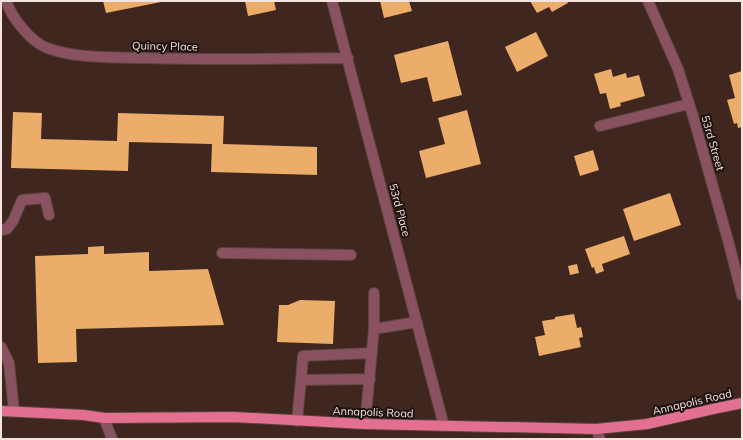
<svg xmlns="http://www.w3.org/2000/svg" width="743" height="440" font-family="Mulish,sans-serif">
	<rect width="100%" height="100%" fill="#3f261f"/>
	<path fill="#ecad6a" d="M103,1H161V2L106,13Z
		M245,1H274L276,10L248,16Z
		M380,1H409L412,11L384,18Z
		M530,1H567L568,3L552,12L549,7L537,13Z
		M536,32L548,56L517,72L505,47Z
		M448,41L462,95L433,102L427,77L401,83L394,55Z
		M611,69L613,77L626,73L627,78L639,75L645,96L620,103L621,106L610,109L606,93L600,94L594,74Z
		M742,71V127L738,128L737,123L734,124L727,100L735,98L729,75Z
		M467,110L481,164L426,178L419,151L445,144L438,118Z
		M13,112L42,113L41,139L117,141L118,113L224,116L223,144L317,147V175L211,172L212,144L129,142L128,171L11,168Z
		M593,150L599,170L580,176L574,156Z
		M670,193L681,225L634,241L623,209Z
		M624,236L630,254L602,264L604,271L596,274L594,267L592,268L585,249Z
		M104,246V254L149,252V271L208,269L224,325L76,329L77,362L38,363L35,256L88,254V247Z
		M577,264L579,273L570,275L568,266Z
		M300,300L335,301L333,344L277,342L279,305H288Z
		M574,314L577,328L581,327L583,337L579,338L581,347L539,356L535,337L545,335L542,321L555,319V317Z"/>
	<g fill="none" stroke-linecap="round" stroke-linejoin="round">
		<g stroke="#5c443e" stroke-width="12">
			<path id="minor" d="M6,1C12,18 30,41 47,48C78,59 112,57 144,58C212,60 280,59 348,58
				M332,1L444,426
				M648,1L678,69L693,116L729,244L742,295
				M600,126L689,104
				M1,230L7,229L13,221L22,200L45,198L49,215
				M222,253L351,255
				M374,293V329
				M1,347L9,363L14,411
				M301,380L303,356L372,353
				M104,418L112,439
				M297,421L301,380L370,379
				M365,424L374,329L417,322
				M596,429L600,439"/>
		</g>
		<g stroke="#5c443e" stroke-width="12">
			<path id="major" d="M1,411L84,415L104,418L233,417L365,424L596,429L647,424L713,409L742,403"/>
		</g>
		<use href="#minor" stroke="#8a5160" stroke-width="10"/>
		<use href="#major" stroke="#e37091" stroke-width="10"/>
	</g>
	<g text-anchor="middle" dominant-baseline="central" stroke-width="4" stroke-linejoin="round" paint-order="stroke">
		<g font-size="11" fill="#f5e3df" stroke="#1e120f">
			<text transform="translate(165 46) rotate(1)">Quincy Place</text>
			<text transform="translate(713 143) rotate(74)">53rd Street</text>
			<text transform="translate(400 210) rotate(75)">53rd Place</text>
			<text transform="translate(692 402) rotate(-13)">Annapolis Road</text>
			<text transform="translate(373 412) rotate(2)">Annapolis Road</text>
		</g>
	</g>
	<rect width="743" height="440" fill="none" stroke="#f5e3df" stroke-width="4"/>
</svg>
